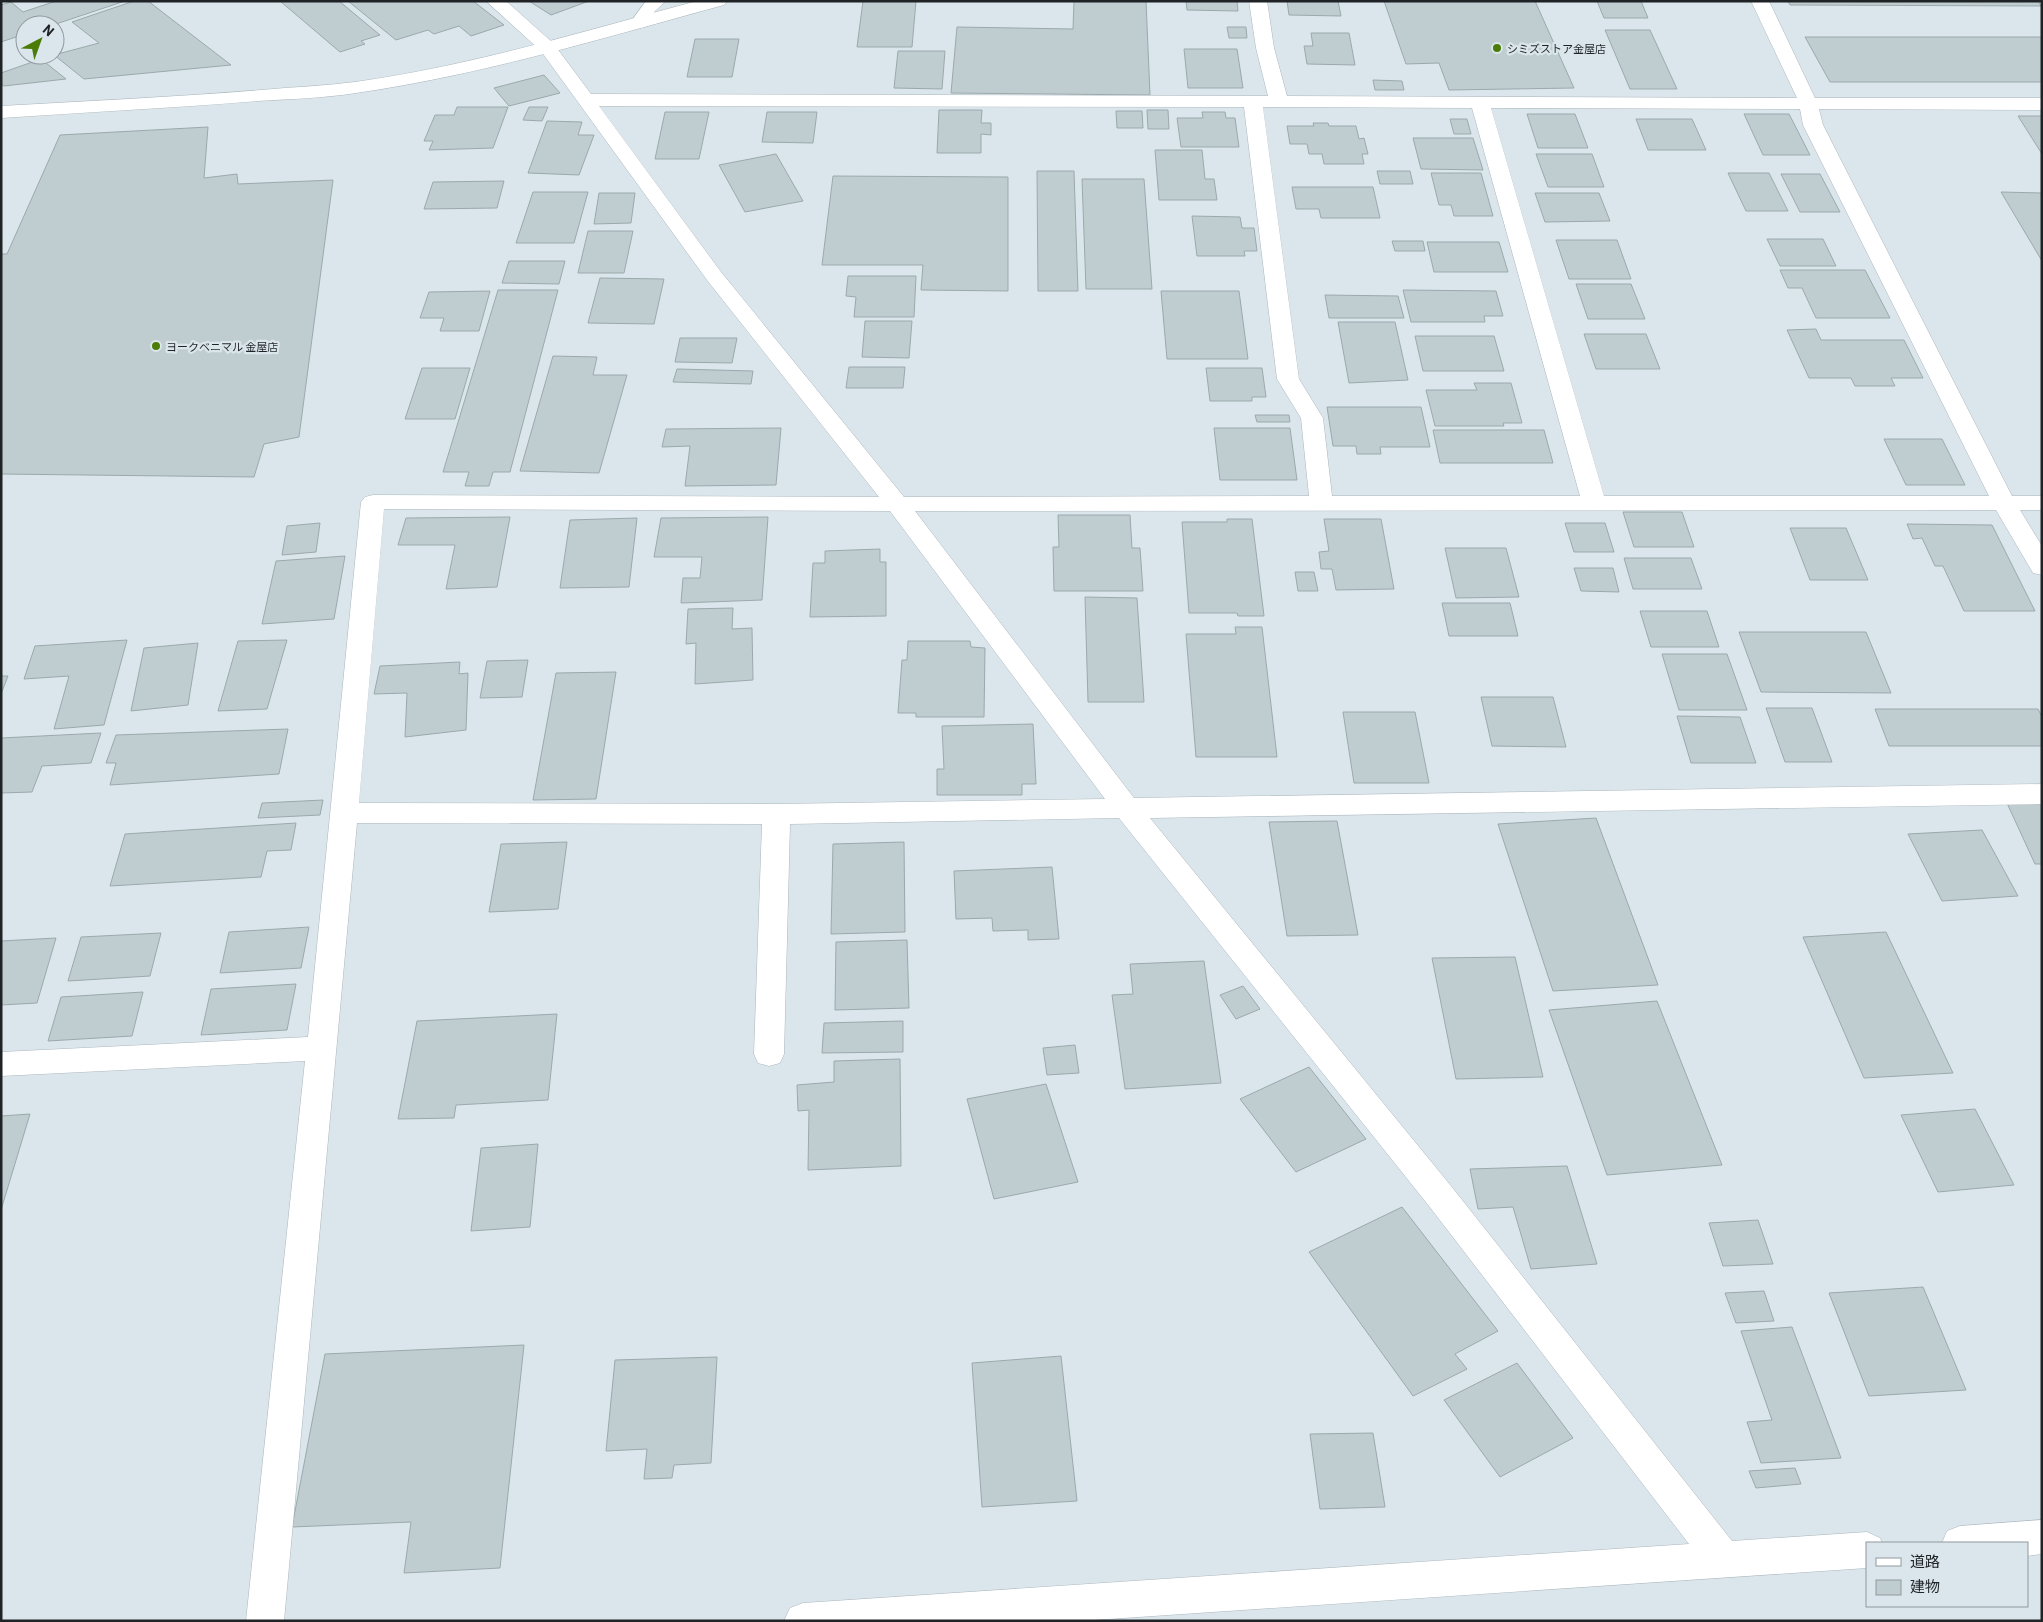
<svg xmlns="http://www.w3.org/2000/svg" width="2043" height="1622" font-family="Barlow,'Noto Sans JP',sans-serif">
	<rect width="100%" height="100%" fill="#dae6ec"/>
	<path fill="#bfcdd0" stroke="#9ba9ac" d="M56,1H125L53,25H25V34L1,42V5L11,2L23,12Z
		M134,1H148L231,65L84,79L54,55L99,43L72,22Z
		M280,1H339L380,35L361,41L365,44L340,52Z
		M348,1H473L504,25L471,36L459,26L434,34L428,30L396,40Z
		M529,1H589L551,15Z
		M863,1H916L912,47H857Z
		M1074,1H1146L1150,95L951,93L957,27L1073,29Z
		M1186,1H1237L1238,11L1187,10Z
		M1287,1H1338L1341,16L1289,15Z
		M1384,1H1535L1574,88L1449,90L1439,63L1406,64Z
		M1597,1H1641L1648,18H1604Z
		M1788,1H2038L2041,6L1790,5Z
		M1227,27H1246L1247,38H1229Z
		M1605,30H1650L1677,89H1630Z
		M1311,33H1349L1355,65L1307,64L1304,46H1313Z
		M1805,37H2042V82H1830Z
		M695,39H739L732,77H687Z
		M1184,49H1237L1243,88H1188Z
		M898,51H945L942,89L894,88Z
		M41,59L66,79L4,86L1,84V73Z
		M544,75L560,93L509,106L494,88Z
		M1373,80L1402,81L1404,90H1375Z
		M457,107H508L493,148L429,150L433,141H424L435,115H454Z
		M529,107H548L542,121L523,120Z
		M939,110H982L981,123H991V135L981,134V153H937Z
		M1147,110H1168L1169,129H1148Z
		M1116,111H1142L1143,128H1117Z
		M665,112H709L699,159H655Z
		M767,112H817L813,143L762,142Z
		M1202,112H1225L1226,118H1235L1239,147H1181L1177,118H1203Z
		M1527,114H1575L1588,148H1538Z
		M1744,114H1789L1810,155H1763Z
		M2018,116H2042V154Z
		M1450,119H1467L1471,134H1454Z
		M1636,119H1692L1706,150H1648Z
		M547,121L582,122L578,135H594L579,175L528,173Z
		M1313,123H1328L1329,126H1356L1359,139L1364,138L1368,154H1362L1364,164H1324L1322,154H1309L1307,144H1290L1287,126H1314Z
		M208,127L204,178L237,174L238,184L333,180L299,437L264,444L254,477L1,474V254H7L60,135Z
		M1413,138H1473L1483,170L1421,169Z
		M1155,150H1202L1205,179H1214L1217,200H1159Z
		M776,154L803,201L745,212L719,165Z
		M1536,154H1592L1604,187H1548Z
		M1037,171H1074L1078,291H1038Z
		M1377,171H1410L1413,184H1380Z
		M1431,173H1481L1493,216H1454L1451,205H1439Z
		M1728,173H1769L1788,211H1746Z
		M1781,174H1820L1840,212H1800Z
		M833,176L1008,177V291L921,290L923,265H822Z
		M1082,179H1144L1152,289H1086Z
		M504,181L497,208L424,209L433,182Z
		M1292,187H1373L1380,218H1321L1319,209H1296Z
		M533,192H588L574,243H516Z
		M2001,192L2042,193V261Z
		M599,193H635L631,223L594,224Z
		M1535,193H1599L1610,221L1545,222Z
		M1192,216L1240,217L1242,228H1254L1257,251H1244L1245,256H1197Z
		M588,231H633L624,273H578Z
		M1767,239H1823L1836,266H1780Z
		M1556,240H1617L1631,279H1569Z
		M1392,241H1423L1425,251H1395Z
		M1427,242H1499L1508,272H1434Z
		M509,261H565L559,284L502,283Z
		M1780,270H1865L1890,318H1816L1802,288H1788Z
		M848,276H916L914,317H854L856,297L846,296Z
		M600,278L664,279L654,324L588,323Z
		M1576,284H1631L1645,319H1588Z
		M498,290H558L510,472H493L489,486H465L469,472H443Z
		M1403,290L1496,291L1503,316H1484L1485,322H1411Z
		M490,291L479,331H440L444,318H420L429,292Z
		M1161,291H1239L1248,359H1167Z
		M1325,295L1398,296L1404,318H1329Z
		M865,321H912L909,358L862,357Z
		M1338,322H1395L1408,380L1349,383Z
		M1816,329L1821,340H1904L1923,378H1891L1895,386H1855L1851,378H1809L1787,330Z
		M1584,334H1646L1660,369H1596Z
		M1415,336H1494L1504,371H1423Z
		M680,338H737L732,363L675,362Z
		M553,356L597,357L593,375H627L599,473L520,471Z
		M849,367H905L903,388H846Z
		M422,368H470L455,419H405Z
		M1206,368H1262L1266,397H1252V401H1210Z
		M677,369L753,371L751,384L673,382Z
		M1474,383H1511L1522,423H1503L1504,426H1435L1426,390H1477Z
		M1327,407H1421L1430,447H1380L1381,454H1357L1356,446H1333Z
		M1255,415H1289L1290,422H1257Z
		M781,428L776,485L685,486L690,446L662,447L666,429Z
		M1214,428H1290L1297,480H1220Z
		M1433,430H1544L1553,463H1440Z
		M1884,439H1942L1965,485H1906Z
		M1623,512H1682L1694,547H1634Z
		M1058,515H1130L1132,548H1140L1143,591H1054L1053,547H1059Z
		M510,517L497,587L446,589L455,545H398L406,518Z
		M768,517L762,600L681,603L683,578H700L702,557H654L661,518Z
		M637,518L629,587L560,588L570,520Z
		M1227,519H1252L1264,616H1238L1237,613H1189L1182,522H1227Z
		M1324,519H1381L1394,589L1336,590L1332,569H1321L1319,552L1329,551Z
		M320,523L316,552L282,555L287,526Z
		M1565,523H1605L1614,552H1574Z
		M1907,524L1992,525L2035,611H1964L1943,566H1935L1922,538L1913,539Z
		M1790,528H1846L1868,580H1810Z
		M1445,548H1506L1519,597L1456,598Z
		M880,549V562H886V616L810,617L813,563H825V551Z
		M345,556L334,619L262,624L276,561Z
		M1624,558H1691L1702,589H1633Z
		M1574,568H1613L1619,592L1581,591Z
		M1295,572H1314L1318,591H1298Z
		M1085,597L1137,598L1144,702H1088Z
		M1442,603H1510L1518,636H1449Z
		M733,608L732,629L752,628L753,680L695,684L696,643L686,644L688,609Z
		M1640,611H1707L1719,647H1651Z
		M1235,627H1262L1277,757H1196L1186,634H1236Z
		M1739,632H1866L1891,693L1761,692Z
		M127,640L104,725L54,729L69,676L24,679L35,646Z
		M287,640L267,709L218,711L238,641Z
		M908,641H970L971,647L985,648L984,717H916V713H898L902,660H907Z
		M198,643L188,705L131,711L144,648Z
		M1662,654H1727L1747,710H1679Z
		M528,660L522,697L480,698L487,661Z
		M460,662L459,674L468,673L466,730L405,737L407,693L374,694L380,666Z
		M616,672L596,799L533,800L556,673Z
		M1,676H8L1,694Z
		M1481,697H1553L1566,747L1492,746Z
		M1766,708H1812L1832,762H1785Z
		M1875,709H2038L2042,717V746H1889Z
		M1343,712H1415L1429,783H1354Z
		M1677,716L1740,717L1756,763H1691Z
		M1033,724L1036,784H1022V795H937V769H944L942,726Z
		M288,729L279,774L110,785L116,763H106L116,735Z
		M101,733L91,763L42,766L32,792L1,793V738Z
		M323,800L320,815L258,818L262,803Z
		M2006,801H2042V864H2035Z
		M1596,818L1658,985L1553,991L1498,824Z
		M1337,821L1358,935L1287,936L1269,822Z
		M296,823L291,850L267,851L261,877L110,886L125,834Z
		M1982,830L2018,896L1942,901L1908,834Z
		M567,842L558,909L489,912L501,844Z
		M904,842L905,932L831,934L833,844Z
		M1052,867L1059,939L1028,940V930L993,931L992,918L956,919L954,871Z
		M309,927L301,968L220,973L229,932Z
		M1886,932L1953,1073L1864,1078L1803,937Z
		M161,933L150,976L68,981L81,937Z
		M56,938L37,1003L1,1005V941Z
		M907,940L909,1008L835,1010L836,942Z
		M1515,957L1543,1077L1456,1079L1432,958Z
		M1204,961L1221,1083L1125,1089L1112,995L1133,994L1130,964Z
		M296,984L287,1030L201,1035L211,989Z
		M1243,986L1260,1009L1236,1019L1220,995Z
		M143,992L132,1036L48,1041L61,997Z
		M1657,1001L1722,1165L1607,1175L1549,1010Z
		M557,1014L548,1100L456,1105L454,1118L398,1119L417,1021Z
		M903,1021V1052L822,1053L824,1023Z
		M1075,1045L1079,1073L1047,1075L1043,1048Z
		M900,1059L901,1166L808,1170L809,1110L798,1111L797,1085L834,1082V1061Z
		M1309,1067L1366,1139L1296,1172L1240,1099Z
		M1046,1084L1078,1182L994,1199L967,1099Z
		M1975,1109L2014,1185L1938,1192L1901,1115Z
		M30,1114L1,1210V1116Z
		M538,1144L530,1227L471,1231L481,1148Z
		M1567,1166L1597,1264L1531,1269L1513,1207L1478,1209L1470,1169Z
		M1402,1207L1498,1331L1455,1354L1467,1369L1413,1396L1309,1252Z
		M1758,1220L1773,1264L1723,1266L1709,1223Z
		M1923,1287L1966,1390L1869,1396L1829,1293Z
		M1764,1291L1774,1321L1736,1323L1725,1293Z
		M1792,1327L1841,1458L1761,1463L1747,1422L1772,1420L1741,1331Z
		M524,1345L500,1568L404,1573L411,1522L292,1527L325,1354Z
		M1061,1356L1077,1501L982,1507L972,1363Z
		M717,1357L711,1463L674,1465L672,1478L644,1479L647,1449L606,1451L615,1360Z
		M1517,1363L1573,1438L1500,1477L1444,1400Z
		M1373,1433L1385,1507L1320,1509L1310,1434Z
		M1795,1468L1801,1484L1756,1488L1749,1471Z"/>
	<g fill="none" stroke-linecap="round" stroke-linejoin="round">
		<g stroke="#acb7bd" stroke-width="1">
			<path id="street" d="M486,1H506L553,43L591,94L1268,96L1256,48L1249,1H1267L1274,48L1287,96L1797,98L1751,1H1769L1815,98H2042V110L1819,109L1823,125L2012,496H2042V510H2020L2042,546V575L2033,573L1996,510L915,511L1134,798L2042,784V804L1150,818L1451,1186L1732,1541L1867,1532L1880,1538L1882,1543H1867V1568L1079,1621H784L790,1608L803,1603L1689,1544L1429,1206L1119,818L790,824L784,1054L780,1063L769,1066L758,1063L754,1054L762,824L357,823L284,1621H246L305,1061L1,1076V1052L308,1037L361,502L365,497L373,495L879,497L707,280L541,51ZM599,106L1244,107L1277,379L1301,418L1309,496L904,497L721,272ZM1263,107L1472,108L1580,496H1332L1323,418L1299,379ZM1491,108L1800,109L1803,125L1989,496H1604ZM384,509L890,511L1105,799L776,804L359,803Z
				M646,1H666L655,11L645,27L639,28L633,27L630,23Z
				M2042,1520V1554L2027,1556V1543H1942L1947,1531L1960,1526Z"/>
		</g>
		<g stroke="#acb7bd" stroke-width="1">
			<path id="secondary" d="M697,1H727L724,5C603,38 481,75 356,93C324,98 291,99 258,101C173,108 87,112 1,118V106C88,101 175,97 261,90C293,87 324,86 355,82C471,66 584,31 697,1Z"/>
		</g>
		<use href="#street" fill="#fff" fill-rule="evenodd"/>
		<use href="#secondary" fill="#fff" fill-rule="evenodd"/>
	</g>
	<g fill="#4b7c08" stroke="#dae6ec" stroke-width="2">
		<circle cx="1497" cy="48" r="5"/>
		<circle cx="156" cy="346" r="5"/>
	</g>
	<g text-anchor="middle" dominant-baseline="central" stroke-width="4.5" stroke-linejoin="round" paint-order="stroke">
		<g font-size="11" fill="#1f2326" stroke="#dae6ec" text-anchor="start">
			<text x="1507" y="48">シミズストア金屋店</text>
			<text x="166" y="346">ヨークベニマル 金屋店</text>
		</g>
	</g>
	<rect width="2043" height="1622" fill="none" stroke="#1f2326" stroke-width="5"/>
	<rect x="1866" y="1542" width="162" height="65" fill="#dae6ec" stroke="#8f989d"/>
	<rect x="1876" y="1558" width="25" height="8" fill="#ffffff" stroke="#8f989d"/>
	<text x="1910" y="1567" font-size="15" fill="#1f2326">道路</text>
	<rect x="1876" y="1580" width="25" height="15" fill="#bfcdd0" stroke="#8f989d"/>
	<text x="1910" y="1592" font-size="15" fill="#1f2326">建物</text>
	<g transform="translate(40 40) rotate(41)"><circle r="24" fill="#dae6ec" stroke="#8f989d"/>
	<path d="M0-4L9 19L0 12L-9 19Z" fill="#4b7c08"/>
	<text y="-8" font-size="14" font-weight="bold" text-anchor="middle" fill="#1f2326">N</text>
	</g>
</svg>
